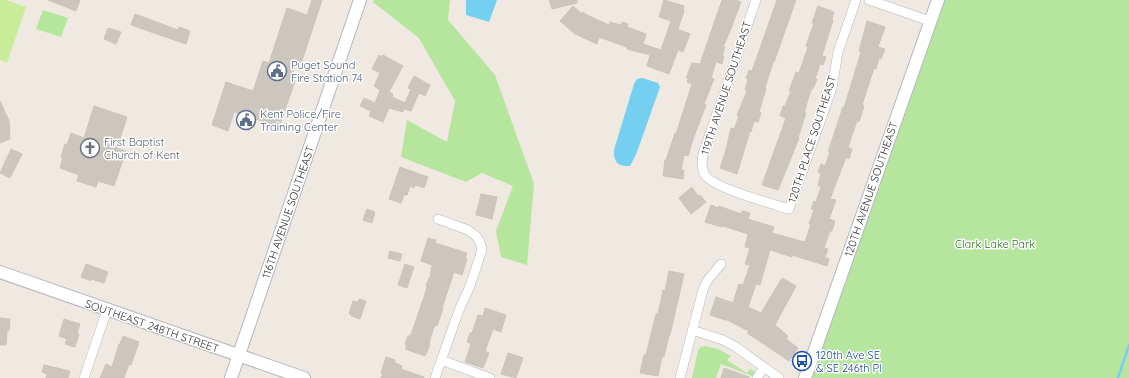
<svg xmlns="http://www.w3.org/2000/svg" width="1129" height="378" font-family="Quicksand,sans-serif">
	<rect width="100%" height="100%" fill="#efe9e1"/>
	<path fill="#b6e59e" d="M374,0H450L448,20L495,75L534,184L527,265L501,257L496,231L513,186L482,173L466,182L401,157L407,120L447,142L455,101L419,38L373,2Z
		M938,0H1129V378H805Z
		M43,10L68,18L61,37L36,29Z
		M706,346L718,349L731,356L727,360L747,373L750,369L755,372L752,376L721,364L716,378H692L698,350L701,347Z"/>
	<path fill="#c9ec9a" d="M0,0H6L26,7L7,63L0,60Z"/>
	<path fill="#75cff0" d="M466,0H497L489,22L466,15Z
		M642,78L658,83L660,87L637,152L630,166C618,167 613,161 614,150L634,84L637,79Z"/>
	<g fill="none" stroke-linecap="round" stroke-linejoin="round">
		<path stroke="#75cff0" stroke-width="2.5" d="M1118,378L1129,345"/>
	</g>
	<path fill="#cbc7bf" stroke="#cbc5ba" d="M48,0H80L76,11Z
		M312,0H322L301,64L296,62L291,79L295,81L278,130L261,125L262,121L234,112L228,131L212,125L226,82L253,91L263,61L269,63L287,8L307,15Z
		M549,0H577V3L552,9Z
		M664,0L684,6L683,11H684L678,29L690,34L683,52L678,50L669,74L647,66L650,55L627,49L628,48L624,46L599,37L597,44L575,34L560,21L573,6L582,14L583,12L587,15L609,25L610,22L621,25L622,22L628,24L627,27L646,34L643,44L661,50L671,21L659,17Z
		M722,0H736L741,2L730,31L723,47H725L722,56H724L722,64L716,62L711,78L714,79L704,104L706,105L693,139L688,156L684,155L681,170H684L683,179L663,176L665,160H666L675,133L676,134L692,84L687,82L689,78H686L692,63L700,64Z
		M777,0H796L774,62H773L765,88L766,89L759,112L761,113L758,122L754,121L751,132L750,131L737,174L720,168L726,150L731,128L734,129L739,116L737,115L747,91L745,90L748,79L746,78L749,70L752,71Z
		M818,6L834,12L832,19L833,20L822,56L826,57L823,65L820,64L815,79H817L813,89L812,88L809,96L804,113H806L798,138H799L778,190L762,185L786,118L780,116L783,106H785L791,91H789L796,72L799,73L808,47L806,46L814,23H812Z
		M135,14L178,30L179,27L190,31L186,44L131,25Z
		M867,21L885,27L878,47L885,49L881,59L879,58L876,69L874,68L862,105L864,106L859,122L857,121L848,147L852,149L849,159L846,157L830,199L836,200L829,219L835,221L832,231H830L824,248L828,249L825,257L829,259L827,266L792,255V257L770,250L760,285L756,284L748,307L761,313L782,278L796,286L775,325L788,336L786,339L798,348L789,361L747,333L749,331L725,319V320L710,315L716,297L733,303L739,284L743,285L750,265L745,264L750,248L745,247L748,234L723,226L722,227L705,222L711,205L718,208L719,206L741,214L742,211L750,213L748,219L774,227L772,233L805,242L811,224H809L814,210L811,209L814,201L816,202L821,187L818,185L821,174L818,172L821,164L825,166L830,152H828L843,107L844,108L861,52L859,51Z
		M108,28L121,32L116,44L104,39Z
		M379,55L382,57L383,55L403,66L389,92L393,94L392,97L405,103L411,89L408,88L414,76L430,85L425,96L419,93L411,111L404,109L403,112L389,108L383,122L369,116L371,111L360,106L364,98L375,103L380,90L374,86L380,73L372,69Z
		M0,101L9,121L10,139L0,143Z
		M94,106L127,117L117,148L126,151L114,186L98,181L96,187L77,181L79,175L60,168L63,157H61L65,144L67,145L71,133L84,138Z
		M11,149L22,154L10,178L0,173Z
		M400,167L428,177L424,188L415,185L414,188L410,186L407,195H404L401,203L389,199Z
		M692,187L698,196L700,195L706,202L691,214L679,198Z
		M481,194L497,197L492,219L476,215Z
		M367,209L375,212L372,223L363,220Z
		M428,238L436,240L435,243L467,253L465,258L467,259L462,275L454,272L442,308L443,309L437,326L435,325L430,339L429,347L425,356L405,349L407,345L405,344L408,336H410L412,332L426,291L427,287L426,286L429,278H430L432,265L421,261Z
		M390,251L402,254L400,261L388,258Z
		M86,264L108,272L104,283L91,279V281L81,277Z
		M405,264L414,267L407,288L398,285Z
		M669,271L684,274L670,335H669L664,357L662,356L658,376L640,373L644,355H646L656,314H658L663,290L665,291Z
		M359,299L366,301L360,319L351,316L352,315L349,314L353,301L358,302Z
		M485,308L506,315L501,332L493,329L485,351L489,353L483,368L465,362L471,344L467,342L470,333H472L478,315L483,316Z
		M0,318L10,319L9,331H7L6,345H0Z
		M64,319L80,324L77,333L79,334L75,347L65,344L67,339L59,336Z
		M123,336L139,342L131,365L129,364L124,378H100L106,364L112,367L119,344H120Z
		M508,353L523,358L516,378L501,374Z
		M386,357L395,360L394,362L402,366L401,369L424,377V378H381L383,373H381Z
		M44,365L70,371L68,378H46L47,374L42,372Z
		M724,368L749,377V378H721Z"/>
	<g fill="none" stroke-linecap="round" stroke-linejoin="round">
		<g stroke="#b4b7c1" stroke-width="10">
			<path id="street" d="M756,0L703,154C702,162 701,168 705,175C713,188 773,204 789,209L832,88L838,52L856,0
				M869,0L930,21
				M692,330L723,340L736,347L779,378
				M441,360L490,378
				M84,378L107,310
				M435,378L459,310L470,286L482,250L480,242L476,236L468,230L438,219
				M680,378L703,290L707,281L721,264
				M757,378L764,367"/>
		</g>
		<g stroke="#b4b7c1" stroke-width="14">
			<path id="secondary" d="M0,272L304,378
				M231,378L360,0
				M805,378L938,0"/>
		</g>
		<use href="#street" stroke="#fff" stroke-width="9"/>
		<use href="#secondary" stroke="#fff" stroke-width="12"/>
	</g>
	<defs>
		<g id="civic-ring" transform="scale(1)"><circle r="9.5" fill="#fff" stroke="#5c6f8a" stroke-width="1.5"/><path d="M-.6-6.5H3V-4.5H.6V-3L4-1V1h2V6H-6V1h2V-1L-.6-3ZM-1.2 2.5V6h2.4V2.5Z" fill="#5c6f8a"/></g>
		<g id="church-ring" transform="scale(1)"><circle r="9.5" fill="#fff" stroke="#6b7280" stroke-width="1.5"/><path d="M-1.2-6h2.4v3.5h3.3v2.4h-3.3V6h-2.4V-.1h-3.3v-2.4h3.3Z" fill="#6b7280"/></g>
		<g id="bus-ring" transform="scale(1)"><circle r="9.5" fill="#fff" stroke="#1a4fb4" stroke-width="1.5"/><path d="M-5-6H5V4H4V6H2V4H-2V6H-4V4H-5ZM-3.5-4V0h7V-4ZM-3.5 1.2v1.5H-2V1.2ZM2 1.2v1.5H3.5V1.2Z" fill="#1a4fb4"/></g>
	</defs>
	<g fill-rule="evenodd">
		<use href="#civic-ring" x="277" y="71"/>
		<use href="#civic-ring" x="246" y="120"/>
		<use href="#church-ring" x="90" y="148"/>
		<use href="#bus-ring" x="802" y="361"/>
	</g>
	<g text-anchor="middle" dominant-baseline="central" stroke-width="3" stroke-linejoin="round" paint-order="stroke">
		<g font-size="11" fill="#4e5e75" stroke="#fff" text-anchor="start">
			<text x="291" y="65">Puget Sound<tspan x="291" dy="13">Fire Station 74</tspan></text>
			<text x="260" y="114">Kent Police/Fire<tspan x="260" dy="13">Training Center</tspan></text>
		</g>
		<g font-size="11" fill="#2e2e2e" stroke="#fff">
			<text transform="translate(726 88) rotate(-72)">119TH AVENUE SOUTHEAST</text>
			<text transform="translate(812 139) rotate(-72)">120TH PLACE SOUTHEAST</text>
			<text transform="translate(871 189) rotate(-71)">120TH AVENUE SOUTHEAST</text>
			<text transform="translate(288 212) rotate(-71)">116TH AVENUE SOUTHEAST</text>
			<text transform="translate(152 326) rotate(19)">SOUTHEAST 248TH STREET</text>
		</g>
		<g font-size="11" fill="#5b616d" stroke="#fff" text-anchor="start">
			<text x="104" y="142">First Baptist<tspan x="104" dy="13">Church of Kent</tspan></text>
		</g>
		<g font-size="11" fill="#2c6e1b" stroke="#fff">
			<text x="995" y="244">Clark Lake Park</text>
		</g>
		<g font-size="11" fill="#164399" stroke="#fff" text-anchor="start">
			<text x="816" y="355">120th Ave SE<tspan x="816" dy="13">&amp; SE 246th Pl</tspan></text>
		</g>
	</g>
</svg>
